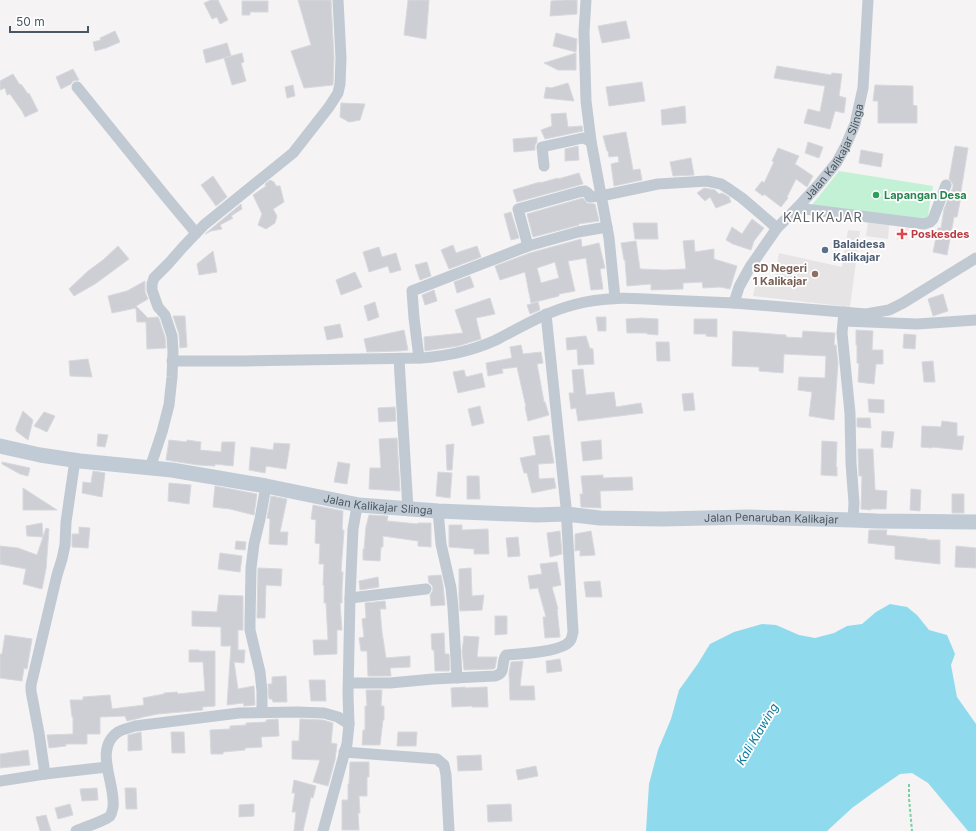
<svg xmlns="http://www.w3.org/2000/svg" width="976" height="831" font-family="Inter,sans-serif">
	<rect width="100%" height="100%" fill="#f5f3f3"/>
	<path fill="#e6e4e5" d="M868,222L889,225L888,239L866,236Z
		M848,230L860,231L850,307L753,296L756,281L774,283L779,253L842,267Z"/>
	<path fill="#fce8e6" d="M898,226L909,228L907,241L896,240Z"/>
	<path fill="#c3f1d5" d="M839,171L933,186L927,221L812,205Z"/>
	<path fill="#90daee" d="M890,604L907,607L917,615L929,630L947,635L955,654L951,665L957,697L976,724V831H968L928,783L912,773L900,774L874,792L852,808L827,831H646L649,784L658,750L671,719L679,690L697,665L710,644L734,632L762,624L776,625L799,635L815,638L834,633L847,626L862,624L876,612Z"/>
	<path fill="#cdcfd5" stroke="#d7d9de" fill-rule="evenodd" d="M211,0H218L228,20L220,24L217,17L212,19L204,3Z
		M298,0H331L334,58L333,85L304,88L291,51L311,45Z
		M408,0H429L426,39L404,35Z
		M565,0H577V14L550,16L551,1Z
		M242,1H268V12H250V15H242Z
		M626,21L630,38L602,43L598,26Z
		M115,31L120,42L106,48L95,51L93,42L101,40L100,38Z
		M556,33L577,39L576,52L553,46Z
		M227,43L231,56L206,63L203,50Z
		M242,53L244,62L241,63L246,81L232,85L224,58Z
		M576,53V70H558L544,63Z
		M777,66L831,75L832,73L842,74L839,96L846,98L844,113L835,111L830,129L804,123L808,109L820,112L825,86L774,78Z
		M73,69L79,80L73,81L71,84L61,89L56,77Z
		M13,74L20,85L21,84L28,94L29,93L38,111L25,117L22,111L10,94L7,95L5,88L0,90V81Z
		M642,82L645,101L609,106L606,87Z
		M568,83L574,101L544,98L546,87L551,88Z
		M293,85L295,96L287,98L285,87Z
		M875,85L913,86V105L917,106V123H878V101H873Z
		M341,103L365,104L360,120L349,122L340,117Z
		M685,106L686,123L662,125L661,110Z
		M566,113L568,127L582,126L583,131L545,139L541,130L552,126L551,114Z
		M626,132L633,170L640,169L642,180L614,186L611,164L619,162L618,156L609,157L608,151H607L603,136Z
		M537,137V142L535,145V150L514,152L513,139Z
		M808,142L823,147L819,158L805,153Z
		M578,146L579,160L565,161V149Z
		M955,146L968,148L960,197H961L957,217H954L947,255L933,252L938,228H941L944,209L953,187V184L949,179Z
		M778,148L799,156L795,164L813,176L807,187L796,179L787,197L788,198L781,207L764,194L763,196L755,190L762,181L764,183L774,162L772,161Z
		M861,150L883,154L881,167L859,163Z
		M691,158L694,175L673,176L670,162Z
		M579,173L583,184L517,202L513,190L540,182V183L558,178V179Z
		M213,176L227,197L216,206L201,185Z
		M270,180L274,182L276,186H280L284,202L273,209L277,216L275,223L266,229L258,225L262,214L253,195L266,186L265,184Z
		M704,188L715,190L719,194L722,193L729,197L731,202L716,208L710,197L705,201L697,193Z
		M583,198L587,203L595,204L599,221L578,224L579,225L533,237L527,214Z
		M241,204L242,209L231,216L233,218L220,225L222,229L211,231L205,234Z
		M511,212L519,238L511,240L504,214Z
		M752,219L764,228L754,241L751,250L733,244L726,240L732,227L742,234Z
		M633,223H657L658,239H635Z
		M581,239L582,247L599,243L605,268L600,269L603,289L591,290L586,258L568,261L575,291L559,294V296L531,303L525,272L500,280L495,266L530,253ZM555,262L559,278L541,283L537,268Z
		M694,240L695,252L714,249V259L737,266L730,289L720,287L703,288L702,282L683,283V289L651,290V284L627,286L625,260H624L621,243L636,241L640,269L665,270L686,269L683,241Z
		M453,245L456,253L477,246L481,257L449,269L441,250Z
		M118,246L129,259L95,284L74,296L69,289L88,271L103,260Z
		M379,247L382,257L396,253L401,270L390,273L388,266L369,272L363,252Z
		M213,251L217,272L199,275L197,264Z
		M427,262L431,276L420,280L415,265Z
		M355,272L362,287L341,295L336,280Z
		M470,276L474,287L457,293L454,282Z
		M145,281V292L148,299L136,306L148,318L158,317L159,319L165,337L166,348L147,349L146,322H137L136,308L112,313L108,296L127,291Z
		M434,290L437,301L425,305L422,295Z
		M943,294L948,311L933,316L928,299Z
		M490,298L495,314L476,318L481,339L458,346L425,351L424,337L463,333L455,310Z
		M375,302L379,317L368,321L364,306Z
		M538,302L540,310L530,314L527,305Z
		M173,316H185L187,347L180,348L179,334Z
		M596,317H606V331H598Z
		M642,318L658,319V335L647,334V333H627L626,319Z
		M694,319H717V337L706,336V334H694Z
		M340,324L343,337L327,340L324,327Z
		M404,330L408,350L399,351L367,352L364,339Z
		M856,330L873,331L872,350H883V364H876L874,384L858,382L859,364L857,363V345H856Z
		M733,331L786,335V337L802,338L803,331L835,333L834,345H836L838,363L834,420L809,416L812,392L798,390L799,377L825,378L826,356L784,354L783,373L759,371V367L732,366Z
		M904,334L916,335L915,349L903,348Z
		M586,336L590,349L592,348L593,350L594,364L578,365L577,349L567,350L566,338Z
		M656,342H669L670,361H657Z
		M521,345L523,354L541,352L543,363L537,364L544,402H545L549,415L528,421L525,407H526L517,367L502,369L503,373L488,376L486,363L512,358L510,347Z
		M88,359L92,377L70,376L69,361Z
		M933,361L935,382H924L922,362Z
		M583,369L586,395L614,392L616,407L641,403L643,413L578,421L576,408L571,409L569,393H574L572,370Z
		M464,370L466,377L482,373L485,387L458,393L453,372Z
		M693,393L695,410L684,411L682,394Z
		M868,399L884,400V413L869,412Z
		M480,406L484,423L472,426L468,409Z
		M395,407L396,421L379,422L378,408Z
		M23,411L33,420L28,440L16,431V428Z
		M44,412L55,416L47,432L34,426Z
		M857,418H870L871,428L857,427Z
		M942,421L957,423V436H964L962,450L932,447V448L921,447L922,426L941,427Z
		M882,431L894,432L892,448L881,447Z
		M98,434L108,435L105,447L97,446Z
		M549,435L554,463L538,464L539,479L554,478L556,488L532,493L527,473H524L520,458L536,455L533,437Z
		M397,438L400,491L369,489L370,468H381L379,439Z
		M169,440L187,442V440L201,442L200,450L221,452L222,442H235L233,466L215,464V466L198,465L166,460Z
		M601,440L602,459L583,461L581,442Z
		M822,441L837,442L836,467H837V476L821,475Z
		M274,443L290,444L286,469L266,466L265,473L249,470L251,447L273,450Z
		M454,444L452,470H447L446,445Z
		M858,449H873L875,490L887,491L886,509H871V510L861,509L862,476H859Z
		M2,462L30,468L28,476L20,474L2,464Z
		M338,462L350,464L347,484L334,482Z
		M93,471L105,473L102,497L82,493L83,482L91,483Z
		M438,472L452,473L450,498L436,496Z
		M603,475V478L632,477L633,490L600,491L601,508L581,507L580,494H583L581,476Z
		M467,476H479L480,499H467Z
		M169,483L191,485L189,504L168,501Z
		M215,486L257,494L254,515L230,509L213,507Z
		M23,488L57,510H23Z
		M911,489L921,490L920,511L910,510Z
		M952,494H964V513H952Z
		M271,496L287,499L280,532H288L287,545L269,544L270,519L267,518Z
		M313,505L343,511L342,530H344L341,572H343L342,590V603H340L342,630H337V654L314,655L313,640H328L326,603H324V585H323L324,564H319L320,544L315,543L316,520L311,519Z
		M369,515L388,516L387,521L418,524V523H431V547L418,546V541L383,536V547H381L380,561L363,560V549H364L366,527Z
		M42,523L43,537L27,536L26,526Z
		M449,525H462V530L488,529L489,554H474V549L449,547Z
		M79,527L90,528L88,548L72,547V534H79Z
		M46,528L49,529L46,569L42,589L23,584L26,569L0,564V546L18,548L37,555Z
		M869,530H887L886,535L927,539V540H940V564L895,559V546L868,543Z
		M560,531L562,554L550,557L547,533Z
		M591,531L595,555L580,556V550L575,551V534Z
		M518,537L520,556L508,557L506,538Z
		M236,541L246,542L245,550L235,549Z
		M956,546L976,548V568L955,567Z
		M220,553L242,556L240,572L218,569Z
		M557,562L561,585L552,587L558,609H557L560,637L545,638L543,617H546L538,588L530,589L528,576L542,574L540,564Z
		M258,568L282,569L281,586L266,585L265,618H257Z
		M471,568L472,596L484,595L482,610L460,611L459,598V569Z
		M441,575L443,585L445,605L431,606L430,595L432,592L433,589L432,585L429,583L428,576Z
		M378,577L379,587L360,590L359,581Z
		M600,581L602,597H586L584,582Z
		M219,595L243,596V630H238V650H245L244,663L234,662L238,689L254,686L255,705L244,706L243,703L227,705L231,646H221V627L192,626V611L217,612Z
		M385,601L386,609H380L382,632L386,658L410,656V667L390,668L391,676H368L367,651H361L359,638L364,637L362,619L366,618L365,603Z
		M495,616H507V634L495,635Z
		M444,633L445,654H449L450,670H449V671H435L434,650H432L431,634Z
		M5,635L32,639L27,669L24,668L22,681L0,678V654H2Z
		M464,636L479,637L477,657H497L495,668L494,669L464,670L462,651Z
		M189,650H199V651H215V706L202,707L203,710L158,714L143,717L140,718L127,721L125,716L100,717V734H87V744H66V746L49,748L47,735L73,734V717H72L70,700H83V697L110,695L112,709L144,705L143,698L164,694V693L177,692L178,694L205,691L203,662H189Z
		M560,659L562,671L547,673L546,661Z
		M523,661L520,686H534L535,700H510L509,673L511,662Z
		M286,676L287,702H273L272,699H269L268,684H272V677Z
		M309,680H325L326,701H311Z
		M465,687V688L487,687L488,707H472V706L452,707L451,688Z
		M366,690H382L381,706H384V720H383L380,745H362L363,730H365V706H367Z
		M278,719L279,736L261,737L262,747L245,748V750L223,752V754H211L210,730L230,729V726L246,725V723L266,722V720Z
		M300,719L323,720L333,723L331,743L337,744L335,760L328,786L313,782L320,760L292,759V741H299Z
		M141,732L142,750L128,751V735Z
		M171,732H184L185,753H172Z
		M398,732H417L416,746H397Z
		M28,750L30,765L0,768V754Z
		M481,755L482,770L458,771L457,756Z
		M350,762H369V777H367V796H359L360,813H358L359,830H342V800H348V784H349Z
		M536,766L538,776L518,780L516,770Z
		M294,780L316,786L313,798L311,797L303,831H294L296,812H292L295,793H292Z
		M97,788L98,800L82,801L80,789Z
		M125,788H136L137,809H126Z
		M70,804L73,815L58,819L55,808Z
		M254,804V816L239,817V805Z
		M511,804L512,821L488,822L487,805Z
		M46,815L51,831H40L36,817Z"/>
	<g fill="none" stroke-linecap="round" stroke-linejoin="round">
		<path stroke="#7ad0a6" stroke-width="2" stroke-dasharray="3 2" stroke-linecap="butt" d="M909,784V798L912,831"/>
		<g stroke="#c1cad2" stroke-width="11">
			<path d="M586,0L584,32L586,101L591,141L609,238L615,298"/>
			<path d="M77,87L166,197L196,233"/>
			<path d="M544,166L542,147L583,138L591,141"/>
			<path d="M797,208L924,224L930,222L933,219L946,185"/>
			<path d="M528,246L518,209L579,192L585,191L588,193L590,197L601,196L658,184L707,181L721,184L729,189L742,198L777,228"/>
			<path d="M734,303L866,314L889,310L903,303L976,258"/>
			<path d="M844,312L842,333L850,413L851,463L854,503L853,520"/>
			<path d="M844,321L917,324L976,320"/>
			<path d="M419,358L414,318L412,291L528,246L578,232L607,227"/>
			<path d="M399,359L408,509"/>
			<path id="s1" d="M172,361H246L422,358C448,356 472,351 496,340C521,327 546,312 573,305C603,296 633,298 664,300C687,301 711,302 734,303L739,287L750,267L777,228L797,208L819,184L837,162L846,145L855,124L863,88L868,0"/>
			<path d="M150,468L162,432L169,405L172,377L173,352L172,336L165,315L158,307L152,290V284L154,278L169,263L183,247L204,225L293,153L329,107L338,93L340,84L341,58L338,0"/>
			<path d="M438,511L441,544L451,588L453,608L457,678"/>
			<path d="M350,598L426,589"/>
			<path d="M349,683H390L433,679L495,676C507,673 500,664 506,655C520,654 562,652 570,641C572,639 572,635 573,632L566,507L546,314"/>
			<path d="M262,712V691L260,672L250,630V622L251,568L254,544L260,519L266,486"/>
			<path d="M344,752L437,759L444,765L446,775L449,831"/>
			<path d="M45,774L39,733L31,691V685L57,575L62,559L65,545L66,522L75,460"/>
			<path d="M0,781L45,774L107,767"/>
			<path d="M76,831C84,827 105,821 110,816C112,814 112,810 113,807C116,784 93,749 118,732C122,729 130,728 135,726L239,713L297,712L324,713L338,717L349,724"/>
			<path d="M323,831L347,744L349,724L348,694L350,598L353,529L356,512L359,505"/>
		</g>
		<path stroke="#c1cbd6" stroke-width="15" id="s2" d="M0,446L40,455L80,461L172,470L266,486L359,505L438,511L536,515L566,514L600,518L663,519L747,517L853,520L877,521L976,522"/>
	</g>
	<circle fill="#2e9e5b" stroke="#fff" stroke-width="1.5" cx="876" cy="195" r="4"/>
	<path fill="#e0444e" stroke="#fff" stroke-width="1.5" d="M900 228h4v4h4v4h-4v4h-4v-4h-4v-4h4z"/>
	<circle fill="#5c6f8a" stroke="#fff" stroke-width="1.5" cx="825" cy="250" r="4"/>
	<circle fill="#8d6e63" stroke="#fff" stroke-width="1.5" cx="815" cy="274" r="4"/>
	<g text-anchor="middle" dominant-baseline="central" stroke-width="3.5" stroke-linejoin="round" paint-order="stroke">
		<g font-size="11" fill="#4a5661" stroke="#fff">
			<text stroke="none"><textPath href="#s1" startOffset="757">Jalan Kalikajar Slinga</textPath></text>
			<text stroke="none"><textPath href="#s2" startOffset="383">Jalan Kalikajar Slinga</textPath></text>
			<text stroke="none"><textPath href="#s2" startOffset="777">Jalan Penaruban Kalikajar</textPath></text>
		</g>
		<g font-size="11" font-weight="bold" fill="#27864d" stroke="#fff" text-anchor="start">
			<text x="884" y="195">Lapangan Desa</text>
		</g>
		<g font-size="11" font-weight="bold" fill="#be3a42" stroke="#fff" text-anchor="start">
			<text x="911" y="234">Poskesdes</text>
		</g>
		<g font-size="11" font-weight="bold" fill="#4e5e75" stroke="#fff" text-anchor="start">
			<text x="833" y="244">Balaidesa<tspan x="833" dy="13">Kalikajar</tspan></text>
		</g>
		<g font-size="11" font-weight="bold" fill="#785e54" stroke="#fff" text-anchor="end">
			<text x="807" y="268">SD Negeri<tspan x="807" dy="13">1 Kalikajar</tspan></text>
		</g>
		<g font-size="12" font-style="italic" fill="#0c7c9b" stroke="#fff">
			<text transform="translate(757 734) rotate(-59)">Kali Klawing</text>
		</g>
		<g font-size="13" letter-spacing="1" fill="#5f6368" stroke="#fff">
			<text x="823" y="217">KALIKAJAR</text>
		</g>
	</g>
	<path d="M10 26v6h78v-6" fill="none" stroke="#4a5661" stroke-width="2"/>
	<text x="16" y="26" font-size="12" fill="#4a5661" stroke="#ffffff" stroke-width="3" paint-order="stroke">50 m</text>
</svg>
